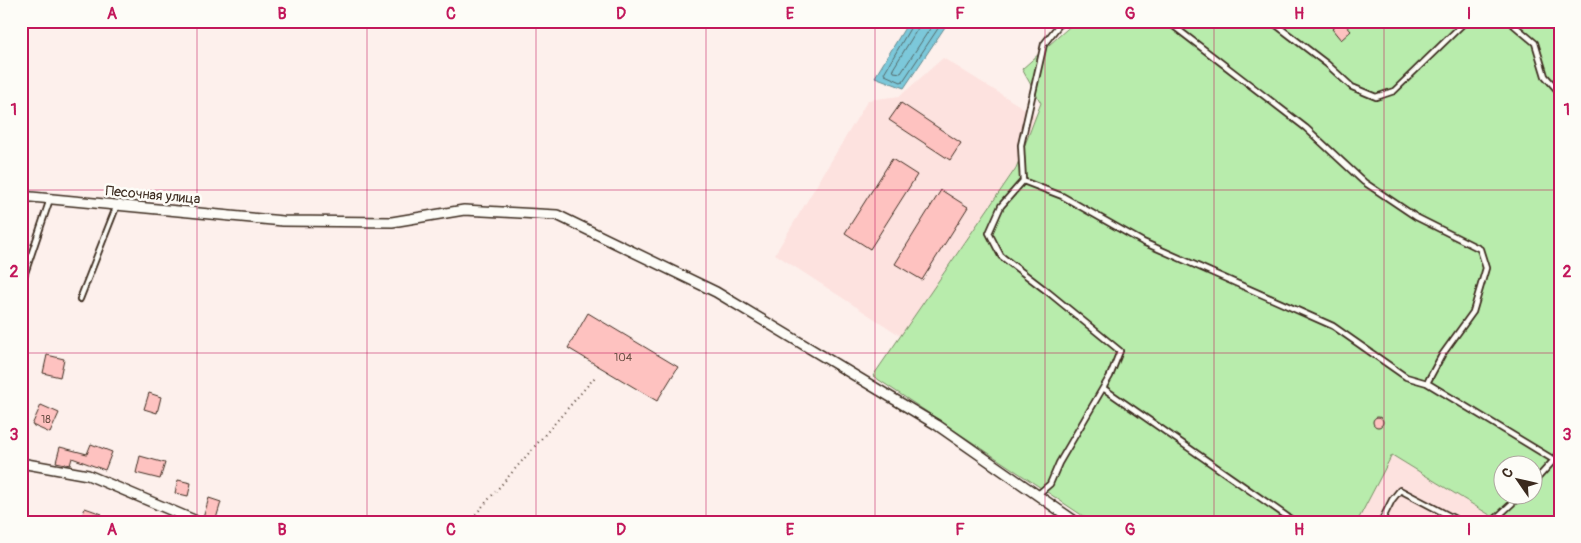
<svg xmlns="http://www.w3.org/2000/svg" width="1581" height="543" font-family="Pangolin,sans-serif">
	<rect width="100%" height="100%" fill="#fdf0ec"/>
	<filter id="ink" filterUnits="userSpaceOnUse"><feTurbulence type="fractalNoise" baseFrequency=".02" numOctaves="2"/><feDisplacementMap in="SourceGraphic" scale="10" xChannelSelector="R" yChannelSelector="G"/><feConvolveMatrix kernelMatrix="1 2 1 2 8 2 1 2 1" color-interpolation-filters="sRGB"/></filter>
	<g filter="url(#ink)">
		<path fill="#fde2df" d="M943,58L1036,116L1016,168L901,336L775,254L868,100L900,96Z
			M1392,455L1498,520L1497,522H1357Z"/>
		<path fill="#b8ecac" stroke="#7a8b65" fill-rule="evenodd" d="M1076,21H1560V522H1497L1498,520L1392,455L1357,522H1092L873,376L1016,168L1041,103L1022,69ZM1504,466H1534V496H1504Z"/>
		<path fill="#7bc8da" stroke="#61898f" d="M909,21H949L904,88L875,77Z"/>
		<g fill="none" stroke-linecap="round" stroke-linejoin="round">
			<path stroke="#556969" stroke-width="1" d="M913,21L912,25L884,73L885,75L901,82L903,81L943,21
				M919,21L918,28L893,69L894,72L901,73L935,21"/>
		</g>
		<path fill="#fec2c0" stroke="#3b2a1e" d="M1342,21L1351,31L1341,40L1332,29Z
			M901,103L961,143L950,160L889,120Z
			M892,159L917,175L870,249L845,233Z
			M941,190L968,207L922,280L895,264Z
			M588,313L678,367L657,401L568,348Z
			M47,355L64,359L60,377L43,373Z
			M149,393L161,397L157,413L144,409Z
			M41,405L59,413L50,433L32,425Z
			M1373 422a5 5 0 1 1 10 0a5 5 0 1 1-10 0Z
			M91,444L112,452L105,470L72,458L70,465L56,462L60,447L87,454Z
			M140,456L165,463L160,479L136,473Z
			M178,480L191,483L188,496L175,493Z
			M209,498L221,502L215,522L203,518Z
			M85,508L102,514L98,522H80Z"/>
		<g fill="none" stroke-linecap="round" stroke-linejoin="round">
			<g stroke="#3b2a1e" stroke-width="8">
				<path id="lane" d="M1271,21L1327,64L1352,87L1376,97L1394,91L1466,21
					M1509,21L1535,43L1545,76L1560,93
					M1023,181L1021,145L1044,44L1062,21
					M21,285L50,199
					M80,299L117,205
					M1427,383L1554,460L1560,452
					M1103,388L1295,522
					M1534,482L1554,460L1560,465
					M1037,495L1050,484L1059,463L1110,376L1120,351L1048,292L1001,256L989,233L1001,206L1023,181L1062,196L1143,242L1333,326L1406,377L1427,383L1442,355L1473,312L1486,268L1480,249L1416,217L1364,182L1306,128L1167,21
					M1493,521L1520,496
					M1381,522L1392,500L1400,490L1461,522"/>
			</g>
			<g stroke="#3b2a1e" stroke-width="12">
				<path id="street" d="M21,196L283,221L392,222L464,210L557,215L716,292L937,425L1076,522
					M21,463L88,475L194,520"/>
			</g>
			<path stroke="#3b2a1e" stroke-width="2" stroke-dasharray="1 4" stroke-linecap="butt" d="M469,522L595,377"/>
			<use href="#lane" stroke="#fdfcf7" stroke-width="4.5"/>
			<use href="#street" stroke="#fdfcf7" stroke-width="9"/>
		</g>
	</g>
	<path fill="none" stroke="#c2185b" stroke-width="1" stroke-opacity="0.55" d="M197,21V522M367,21V522M536,21V522M706,21V522M875,21V522M1045,21V522M1214,21V522M1384,21V522M21,190H1560M21,353H1560"/>
	<g text-anchor="middle" dominant-baseline="central" stroke-width="5" stroke-linejoin="round" paint-order="stroke">
		<g font-size="11" fill="#6c5046">
			<text x="623" y="357">104</text>
			<text x="46" y="419">18</text>
		</g>
		<g font-size="14" fill="#3b2a1e" stroke="#fdfcf7">
			<text transform="translate(153 195) rotate(5)">Песочная улица</text>
		</g>
	</g>
	<rect width="1581" height="543" fill="none" stroke="#fdfcf7" stroke-width="55"/>
	<g transform="translate(1518 480) rotate(304)"><circle r="24" fill="#fdfcf7" stroke="#afa8a0"/>
	<path d="M0-4L9 19L0 12L-9 19Z" fill="#3b2a1e"/>
	<text y="-8" font-size="14" font-weight="bold" text-anchor="middle" fill="#3b2a1e">С</text>
	</g>
	<rect x="28" y="28" width="1526" height="488" fill="none" stroke="#c2185b" stroke-width="2"/>
	<g font-size="16" text-anchor="middle" font-weight="bold" fill="#c2185b">
		<text x="112" y="19">A</text>
		<text x="282" y="19">B</text>
		<text x="451" y="19">C</text>
		<text x="621" y="19">D</text>
		<text x="790" y="19">E</text>
		<text x="960" y="19">F</text>
		<text x="1130" y="19">G</text>
		<text x="1299" y="19">H</text>
		<text x="1469" y="19">I</text>
		<text x="14" y="115">1</text>
		<text x="1567" y="115">1</text>
		<text x="14" y="277">2</text>
		<text x="1567" y="277">2</text>
		<text x="14" y="440">3</text>
		<text x="1567" y="440">3</text>
		<text x="112" y="535">A</text>
		<text x="282" y="535">B</text>
		<text x="451" y="535">C</text>
		<text x="621" y="535">D</text>
		<text x="790" y="535">E</text>
		<text x="960" y="535">F</text>
		<text x="1130" y="535">G</text>
		<text x="1299" y="535">H</text>
		<text x="1469" y="535">I</text>
	</g>
</svg>
